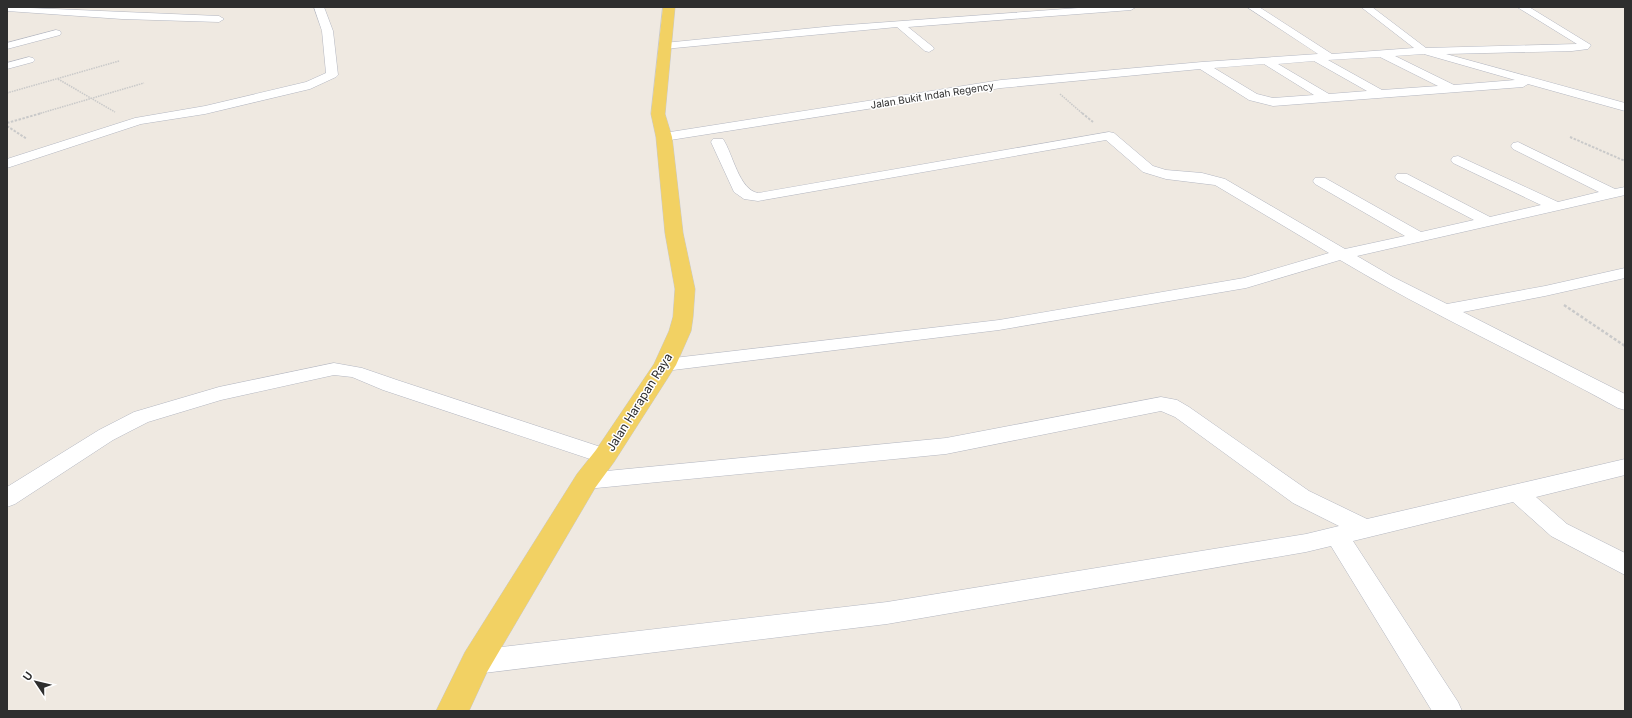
<svg xmlns="http://www.w3.org/2000/svg" width="1632" height="718" font-family="Inter,sans-serif">
	<rect width="100%" height="100%" fill="#efe9e1"/>
	<g fill="none" stroke-linecap="round" stroke-linejoin="round">
		<g stroke="#b4b7c1" stroke-width="1">
			<path id="street" d="M7,7L219,16L224,19L219,22L122,19L7,11Z
				M314,7H324L333,31L338,75L336,77L310,89L205,114L141,124L7,168V159L135,118L205,106L306,82L326,73L322,31Z
				M1092,7H1136L1131,10L908,27L933,47L934,49L929,52L925,51L897,27L664,49L659,46L664,43L834,26Z
				M1247,7H1259L1332,54L1414,48L1361,7H1372L1426,48L1577,44L1517,7H1529L1591,45L1588,49L1572,51L1446,54L1625,103V111L1528,84L1523,87L1273,106L1249,100L1200,69L1001,88L664,141L657,137L664,133L1001,80L1202,62L1318,54ZM1424,54L1515,80L1454,85L1395,56ZM1380,57L1438,86L1382,90L1328,60ZM1314,61L1367,91L1329,94L1278,64ZM1264,64L1314,95L1273,98L1257,94L1214,68Z
				M56,30L60,31L61,33L60,35L7,49V43Z
				M29,57L33,58L35,60L33,62L7,69V63Z
				M1109,132L1114,133L1153,166L1166,170L1202,173L1225,179L1345,249L1405,236L1315,184L1313,181L1315,178H1325L1421,232L1474,220L1397,180L1395,177L1397,174H1407L1490,217L1541,205L1453,163L1451,160L1453,157L1458,156L1558,202L1599,192L1513,149L1511,146L1513,143L1518,142L1615,189L1625,187V195L1357,256L1393,277L1447,304L1545,286L1625,268V278L1545,296L1463,312L1625,394V410L1618,408C1526,357 1430,314 1340,260L1246,288L999,330L665,371L658,369L655,365L658,361L665,359L999,320L1244,278L1329,253L1215,185L1166,179L1143,172L1106,140L758,201L744,199L734,192L711,142L713,139H723C733,154 739,190 758,193Z
				M334,363L362,368L397,380L613,451L616,456L613,461L605,464L383,390L352,377L334,375L221,400L148,422L113,440L15,504L7,507V487L99,430L134,412L219,387Z
				M1161,397L1177,400L1189,407L1309,491L1367,519L1625,459V475L1536,497L1567,524L1625,553V575L1551,536L1513,502L1353,541L1458,702L1462,711H1432L1331,546L1306,552L887,624L476,674L466,671L462,662L466,653L476,650L887,602L1306,534L1339,526L1293,503L1175,417L1161,411L946,454L586,489L578,487L575,481L578,475L586,473L946,438Z"/>
		</g>
		<g stroke="#c9c9c9" stroke-width="1">
			<path id="primary" d="M663,7H675L665,114L672,137L683,233L695,289L693,317L691,331L676,365L614,462L595,488L487,672L469,711H436L465,652L577,474L596,450L654,364L669,331L673,317L675,289L665,233L656,137L651,114Z"/>
		</g>
		<path stroke="#c9c9c9" stroke-width="1.5" stroke-dasharray="1.5 1" stroke-linecap="butt" d="M58,79L115,112
			M7,93L119,61
			M1060,94L1083,114
			M38,114L144,83"/>
		<path stroke="#c9c9c9" stroke-width="2" stroke-dasharray="2.5 1.5" stroke-linecap="butt" d="M1082,113L1093,122
			M7,123L42,113
			M7,126L27,139
			M1570,137L1625,161"/>
		<path stroke="#c9c9c9" stroke-width="2.5" stroke-dasharray="3 2" stroke-linecap="butt" d="M1564,305L1625,346"/>
		<use href="#street" fill="#fff" fill-rule="evenodd"/>
		<use href="#primary" fill="#f2d163" fill-rule="evenodd"/>
	</g>
	<g text-anchor="middle" dominant-baseline="central" stroke-width="3" stroke-linejoin="round" paint-order="stroke">
		<g font-size="10" fill="#2e2e2e" stroke="#fff">
			<text transform="translate(932 95) rotate(-9)">Jalan Bukit Indah Regency</text>
		</g>
		<g font-size="12" fill="#2e2e2e" stroke="#fff">
			<text transform="translate(639 402) rotate(-58)">Jalan Harapan Raya</text>
		</g>
	</g>
	<rect width="1632" height="718" fill="none" stroke="#2e2e2e" stroke-width="16"/>
	<g transform="translate(36 682) rotate(305)" stroke="#ffffff" stroke-width="3" paint-order="stroke">
	<path d="M0-3L7 15L0 10L-7 15Z" fill="#2e2e2e"/>
	<text y="-6" font-size="11" font-weight="bold" text-anchor="middle" fill="#2e2e2e">U</text>
	</g>
</svg>
